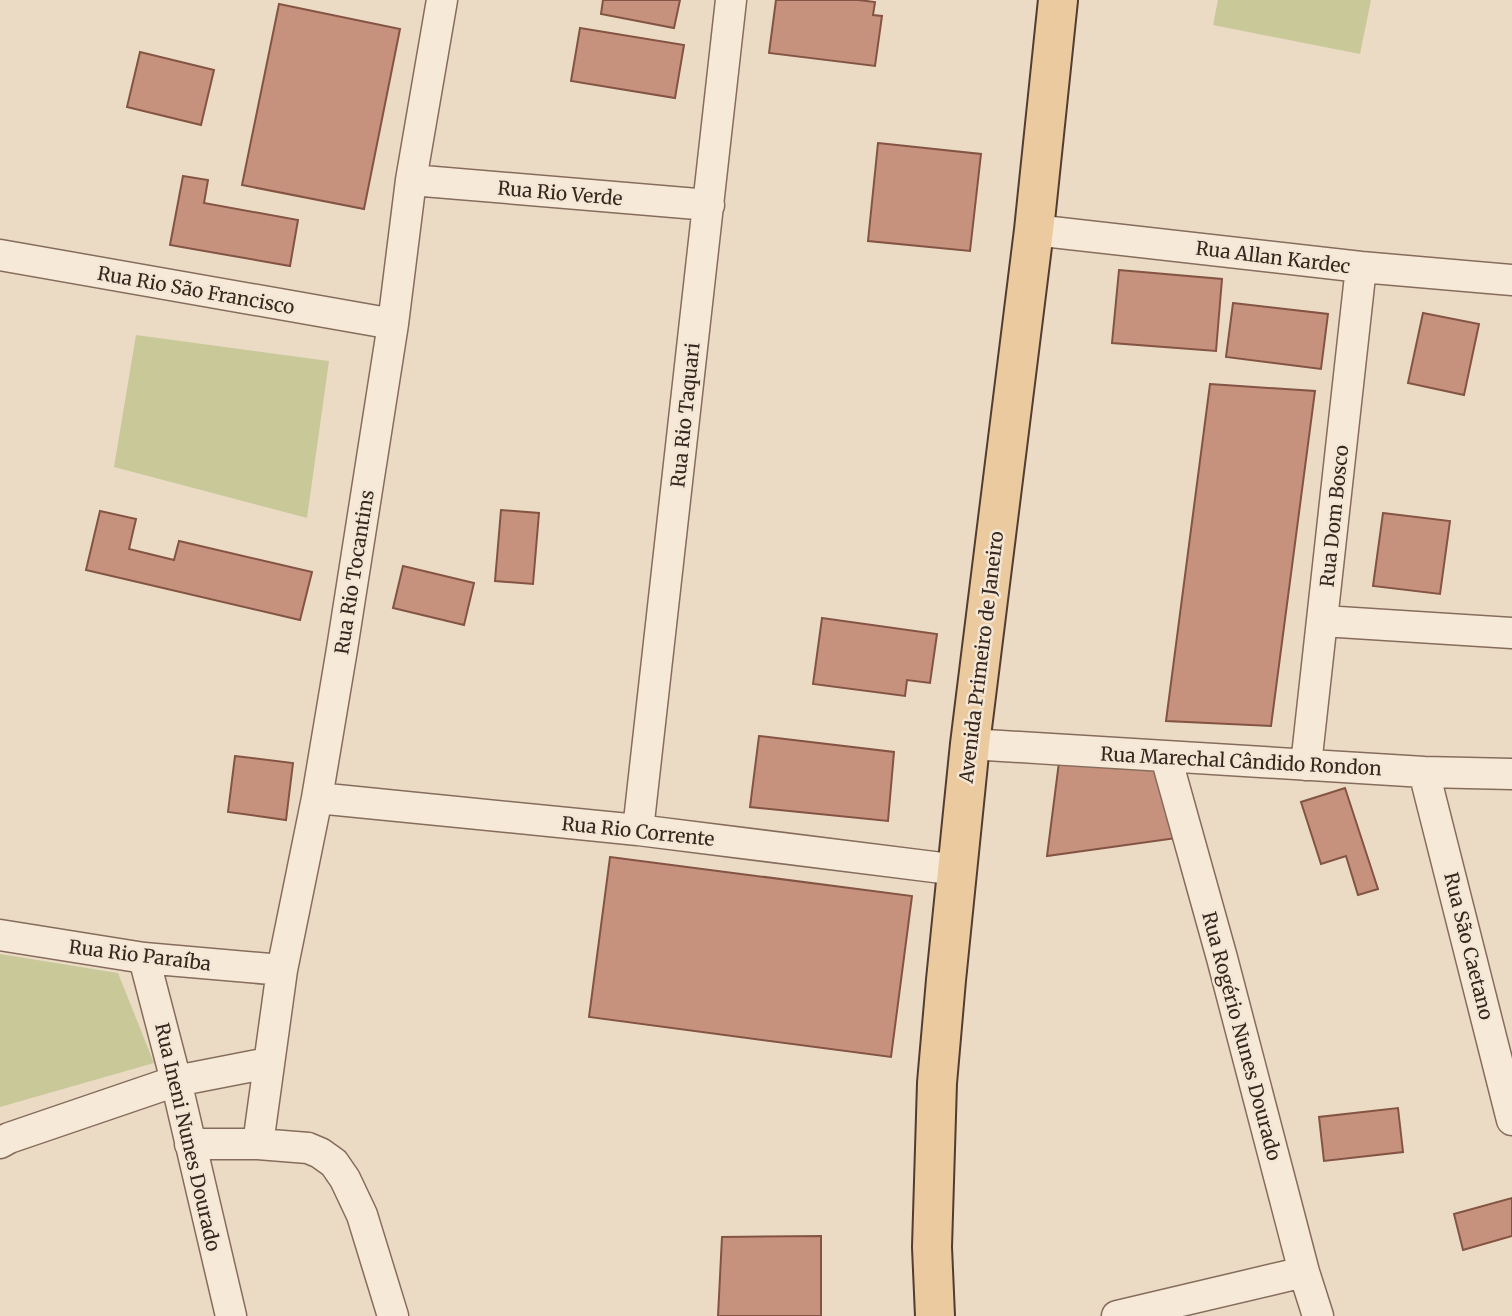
<svg xmlns="http://www.w3.org/2000/svg" width="1512" height="1316" font-family="Merriweather,serif">
	<rect width="100%" height="100%" fill="#ebdbc5"/>
	<path fill="#c9c899" d="M1218,0H1371L1360,54L1213,25Z
		M136,335L329,361L307,518L114,467Z
		M0,954L118,973L154,1063L0,1107Z"/>
	<path fill="#c7927d" stroke="#835443" stroke-width="2" d="M603,0H680L674,28L601,14Z
		M776,0H858L875,2L873,15L882,16L875,66L769,53Z
		M279,4L400,29L364,209L242,185Z
		M580,28L684,45L675,98L571,81Z
		M140,52L214,70L201,125L127,107Z
		M878,143L981,154L970,251L868,241Z
		M183,176L208,180L204,203L298,220L290,266L170,245Z
		M1119,270L1222,279L1216,351L1112,343Z
		M1233,303L1328,314L1321,369L1226,357Z
		M1423,313L1479,324L1464,395L1408,383Z
		M1210,384L1315,391L1271,726L1166,721Z
		M501,510L539,513L533,584L495,581Z
		M100,511L136,519L129,549L174,560L179,541L312,572L300,620L86,570Z
		M1383,513L1450,521L1440,594L1373,586Z
		M403,566L474,583L464,625L393,608Z
		M822,618L937,634L930,683L907,680L905,696L813,684Z
		M759,736L894,752L888,821L750,807Z
		M235,756L293,763L286,820L228,812Z
		M1059,762L1162,770L1184,837L1047,856Z
		M1345,788L1378,889L1358,895L1346,856L1321,864L1301,802Z
		M610,857L912,896L891,1057L589,1017Z
		M1398,1108L1403,1152L1324,1161L1319,1117Z
		M1512,1198V1236L1463,1250L1454,1214Z
		M821,1236V1316H718L722,1237Z"/>
	<g fill="none" stroke-linecap="round" stroke-linejoin="round">
		<g stroke="#856c5c" stroke-width="33">
			<path id="minor" d="M411,180L709,205
				M1034,230L1361,267L1512,280
				M0,255L393,324
				M1323,621L1512,633
				M970,744L1424,772L1512,774
				M1166,757L1222,958L1304,1272L1318,1316
				M1306,765L1361,267
				M1424,772L1512,1120
				M317,798L638,830L958,870
				M638,830L731,0
				M0,935L144,958L282,970
				M144,958L176,1081L231,1316
				M0,1143L9,1138L176,1081L268,1063
				M190,1144H258L308,1148L320,1153L334,1163L345,1179L362,1215L393,1316
				M258,1144L282,970L317,798L342,649L393,324L411,180L442,0
				M1117,1316L1304,1272"/>
		</g>
		<g stroke="#533c30" stroke-width="42">
			<path id="major" d="M935,1316L932,1247L937,1083L946,980L970,744L1034,230L1058,0"/>
		</g>
		<use href="#minor" stroke="#f7e9d7" stroke-width="30"/>
		<use href="#major" stroke="#ecca9f" stroke-width="38"/>
	</g>
	<g text-anchor="middle" dominant-baseline="central" stroke-width="5" stroke-linejoin="round" paint-order="stroke">
		<g font-size="19" fill="#36271f" stroke="#f3e6d4">
			<text transform="translate(560 193) rotate(5)">Rua Rio Verde</text>
			<text transform="translate(1273 257) rotate(7)">Rua Allan Kardec</text>
			<text transform="translate(196 290) rotate(10)">Rua Rio São Francisco</text>
			<text transform="translate(685 415) rotate(-84)">Rua Rio Taquari</text>
			<text transform="translate(1334 516) rotate(-84)">Rua Dom Bosco</text>
			<text transform="translate(354 572) rotate(-81)">Rua Rio Tocantins</text>
			<text transform="translate(981 657) rotate(-83)">Avenida Primeiro de Janeiro</text>
			<text transform="translate(1241 761) rotate(3)">Rua Marechal Cândido Rondon</text>
			<text transform="translate(638 831) rotate(6)">Rua Rio Corrente</text>
			<text transform="translate(1469 946) rotate(76)">Rua São Caetano</text>
			<text transform="translate(140 955) rotate(7)">Rua Rio Paraíba</text>
			<text transform="translate(1242 1036) rotate(75)">Rua Rogério Nunes Dourado</text>
			<text transform="translate(188 1137) rotate(77)">Rua Ineni Nunes Dourado</text>
		</g>
	</g>
</svg>
